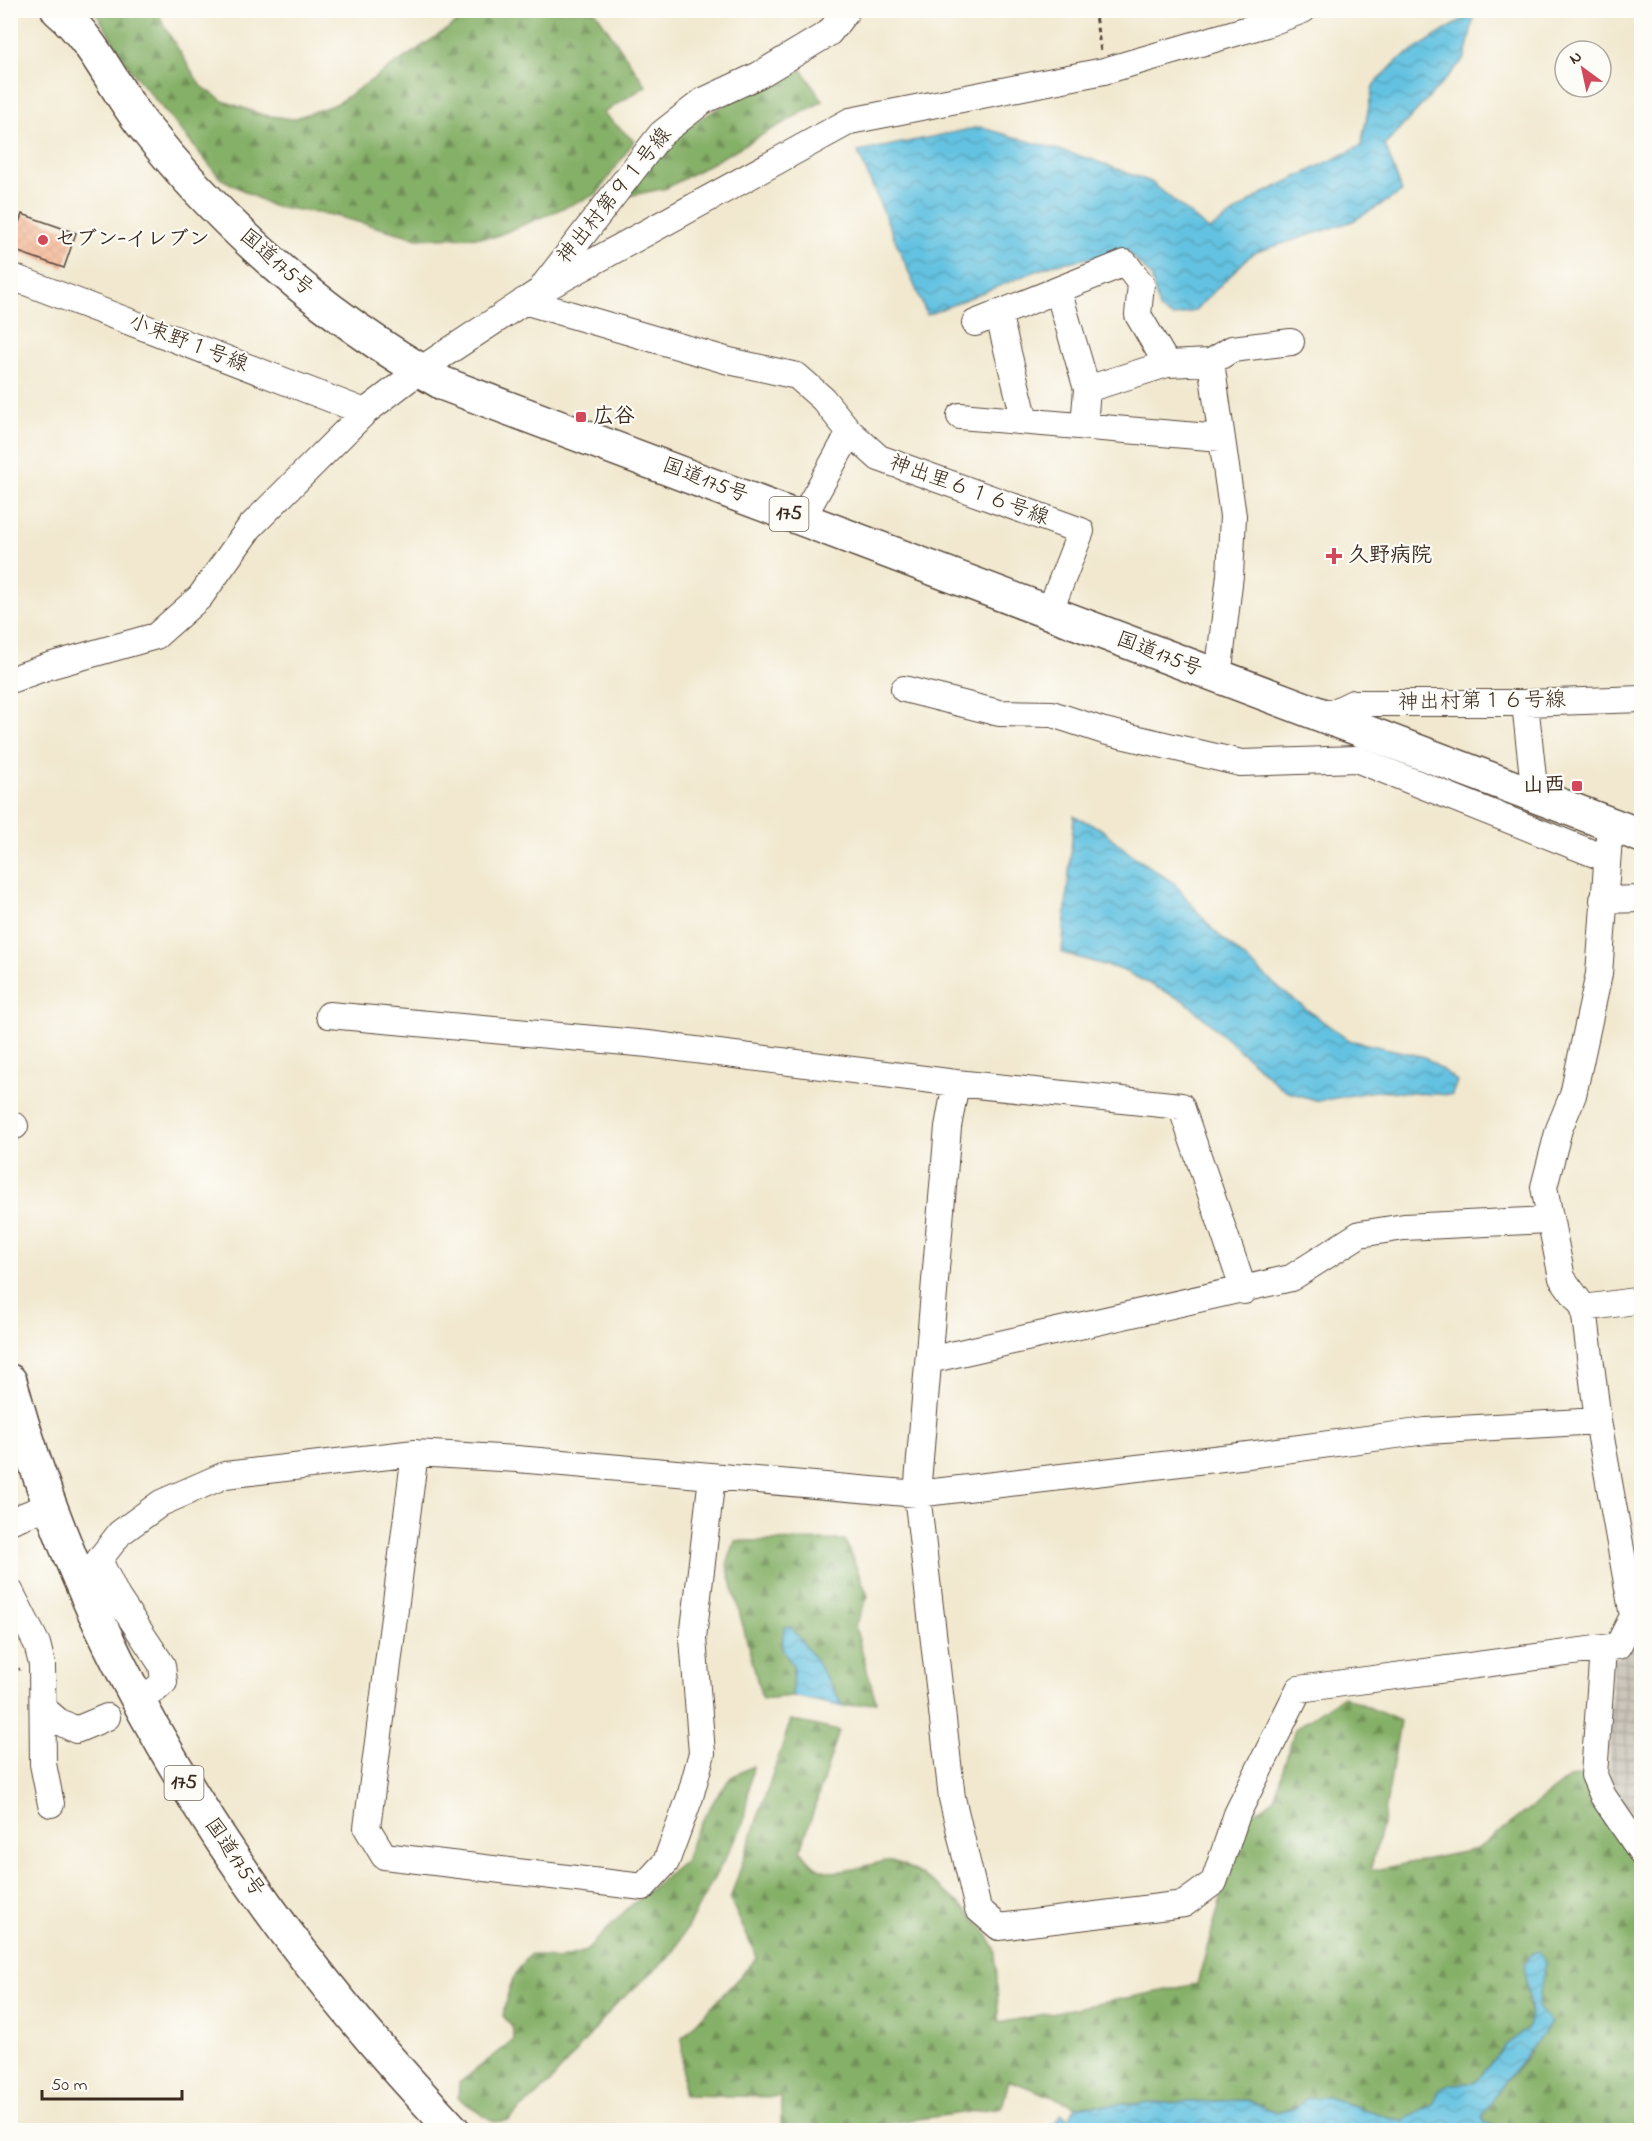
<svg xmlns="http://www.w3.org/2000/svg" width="1652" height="2141" font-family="'Indie Flower','Klee One',sans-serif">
	<defs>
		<pattern id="industrial-grid" width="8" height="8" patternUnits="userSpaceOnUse" patternTransform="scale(1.5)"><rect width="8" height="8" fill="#c9c3b8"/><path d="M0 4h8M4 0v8" fill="none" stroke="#a49f95"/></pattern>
		<pattern id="forest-firs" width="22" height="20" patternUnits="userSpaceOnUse" patternTransform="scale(1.5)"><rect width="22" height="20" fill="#85b068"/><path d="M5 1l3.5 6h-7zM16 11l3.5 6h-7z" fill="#6e8f55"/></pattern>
		<pattern id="water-waves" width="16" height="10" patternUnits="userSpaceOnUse" patternTransform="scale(1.5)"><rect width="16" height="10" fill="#63c2e1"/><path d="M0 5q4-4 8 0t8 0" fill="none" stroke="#539eb6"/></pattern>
		<pattern id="building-cross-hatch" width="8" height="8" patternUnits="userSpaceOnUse" patternTransform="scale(1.5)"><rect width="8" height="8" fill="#f5b18c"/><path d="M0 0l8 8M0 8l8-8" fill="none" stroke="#d39878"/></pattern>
	</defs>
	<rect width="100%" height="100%" fill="#fdfcf7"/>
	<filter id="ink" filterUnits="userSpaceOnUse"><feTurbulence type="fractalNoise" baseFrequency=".0167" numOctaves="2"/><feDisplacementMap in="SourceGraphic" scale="12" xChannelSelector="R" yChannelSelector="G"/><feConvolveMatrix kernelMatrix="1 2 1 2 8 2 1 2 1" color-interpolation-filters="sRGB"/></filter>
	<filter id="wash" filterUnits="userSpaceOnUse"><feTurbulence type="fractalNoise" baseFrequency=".008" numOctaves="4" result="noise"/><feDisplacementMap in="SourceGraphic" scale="24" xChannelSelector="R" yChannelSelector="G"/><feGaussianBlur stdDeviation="1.35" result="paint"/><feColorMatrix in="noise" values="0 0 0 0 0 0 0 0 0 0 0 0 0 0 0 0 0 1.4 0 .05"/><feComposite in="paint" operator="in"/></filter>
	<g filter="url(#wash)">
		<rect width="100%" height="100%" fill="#f1e8cf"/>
		<path fill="url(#industrial-grid)" d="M1637,1644L1642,1656L1641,1830L1608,1778L1612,1659Z"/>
		<path fill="url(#forest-firs)" stroke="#606d43" stroke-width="1.5" d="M95,11H158L164,26L200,85L223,101L263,115L293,119L336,104L474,11H595L646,86L603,113L634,141L597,194L494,237L417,238L332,215L272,206L220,178L130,69Z
			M798,64L823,101L667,188L622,197L669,136Z
			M845,1540L868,1596L855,1626L876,1702L844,1707L813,1656L782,1648L793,1666L792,1696L762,1699L727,1565L735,1541Z
			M1343,1696L1400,1721L1385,1813L1370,1871L1477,1849L1569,1778L1582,1776L1641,1870V2130H1507L1486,2123L1482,2117L1492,2097L1530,2054L1545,1963L1527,2001L1531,2015L1527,2029L1506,2045L1474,2083L1451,2084L1435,2103L1403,2122L1327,2097L1276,2113L1247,2100L1076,2106L1009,2080L1002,2107L843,2130H781V2097L683,2095L682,2038L757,1958L730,1899L791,1720L839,1731L801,1850C821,1882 842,1871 873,1864C879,1863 886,1860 891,1861C921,1868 981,1917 993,1945C999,1961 996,2004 999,2023L1197,1984L1243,1820L1274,1799L1295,1729Z
			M753,1766L743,1825L672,1955L615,2005L550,2083L508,2120L494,2122L458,2098L459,2083L514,2040L512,2026L503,2016C507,1991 513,1972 531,1954L557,1959L586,1951L628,1908L685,1861L694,1835L715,1799L731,1777Z"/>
		<path fill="url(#water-waves)" stroke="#4f7680" stroke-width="1.5" d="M1475,11L1465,58L1385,145L1402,192L1353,221L1253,253L1194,311L1172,317L1159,309L1151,276L1127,251L1051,265L927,315L858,152L980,127L1093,160L1151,182L1209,230L1262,194L1361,146L1373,86L1397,61Z
			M1074,816L1101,829L1129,853L1174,883L1212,929L1281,990L1348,1040L1425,1057L1457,1081L1452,1095L1374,1091L1319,1101L1285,1091L1186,1002L1122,970L1062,953Z
			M784,1627H791L813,1656L844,1707L792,1696L793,1666L782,1648Z
			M1540,1951L1545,1963L1538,2007L1551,2023C1529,2055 1500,2083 1482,2117L1486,2123L1507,2130L1052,2129L1061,2114L1069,2119L1076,2106L1247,2100L1276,2113L1296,2108L1306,2098L1327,2097L1403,2122L1434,2103L1439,2090L1451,2084L1474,2083L1506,2045L1527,2029L1531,2015L1524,1964L1533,1953Z"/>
		<g id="blocks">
			<path fill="url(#building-cross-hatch)" d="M22,214L76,233L64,268L10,249Z"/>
		</g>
	</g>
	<g filter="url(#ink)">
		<use href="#blocks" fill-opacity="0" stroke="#564639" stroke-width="1.5"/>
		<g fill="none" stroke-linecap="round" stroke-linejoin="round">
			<g stroke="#564639" stroke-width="28">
				<path id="minor" d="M10,276L365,412
					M544,285L661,134L703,101L759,75L829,33L847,10
					M1058,290L1087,389L1084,426
					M524,301L729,361L797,376L823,399L850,432L879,458L1081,531L1049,613
					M998,313L1025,421
					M975,323L1125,263L1141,284L1138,315L1167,364L1211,362
					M1087,389L1167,364
					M960,416L1221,438
					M802,519L850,432
					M1218,677L1230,575L1233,516L1211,362L1232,349L1291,342
					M10,680L49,666L156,636L200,597L250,527L365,412L420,370L540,291L850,121L1104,71L1266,24L1303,10
					M904,689L999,713L1052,714L1104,731L1241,763L1356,759L1607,859
					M1525,703L1535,796
					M1326,716L1353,703H1525L1642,699
					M1603,900L1642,899
					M329,1015L648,1044L956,1083L1181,1106L1244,1291
					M956,1083L948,1127L917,1494L952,1798L978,1909L999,1927L1184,1904L1214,1882L1237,1814L1299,1689L1618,1646L1633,1616L1598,1421L1584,1308L1562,1278L1544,1187L1559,1129L1573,1095L1599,974L1610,824
					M10,1128L15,1126
					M1584,1308L1642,1300
					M929,1360L1291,1278L1360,1234L1404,1227L1549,1220
					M415,1453L367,1828L384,1856L643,1887L666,1862L690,1797L702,1753L693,1638L712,1477
					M10,1521L51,1505
					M10,1591L37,1644L42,1664L43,1764L51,1804
					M1603,1649L1594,1775L1603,1796L1642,1853
					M156,1689L164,1682L162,1665L117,1597L99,1560L120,1533L161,1503L225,1475L415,1453L517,1459L917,1494L1248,1455L1426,1431L1598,1421
					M44,1709L58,1721L76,1730L107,1717"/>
			</g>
			<g stroke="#564639" stroke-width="36">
				<path id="highway" d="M58,10C95,41 113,87 142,124C224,229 327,318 444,384L1642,836
					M10,1381C88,1667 252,1917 453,2130"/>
			</g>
			<path stroke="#564639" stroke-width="3" stroke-dasharray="4.5 4.5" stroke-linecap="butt" d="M1094,10L1101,51
				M10,1672L20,1669"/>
			<use href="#minor" stroke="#fff" stroke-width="26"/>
			<use href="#highway" stroke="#fff" stroke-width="33"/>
		</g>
	</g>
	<g fill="#d1495b" stroke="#fdfcf7" stroke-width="2">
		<circle cx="43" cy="240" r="6"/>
		<rect x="575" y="411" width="12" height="12" rx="3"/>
		<path d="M1331 547h6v6h6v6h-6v6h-6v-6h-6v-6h6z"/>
		<rect x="1571" y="780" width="12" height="12" rx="3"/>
	</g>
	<g text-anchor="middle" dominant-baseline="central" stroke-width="4.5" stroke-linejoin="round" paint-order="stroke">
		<g fill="#fdfcf7" stroke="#75695f" stroke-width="1.5">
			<rect x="769.5" y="497" width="39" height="34" rx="4.5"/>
			<rect x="164.5" y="1766" width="39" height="34" rx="4.5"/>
		</g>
		<g font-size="20" font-weight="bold" fill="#3b2a1e">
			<text x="789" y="514">175</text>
			<text x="184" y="1783">175</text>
		</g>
		<g font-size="21" fill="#3b2a1e" stroke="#fdfcf7">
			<text transform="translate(615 196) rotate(-51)">神出村第９１号線</text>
			<text transform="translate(276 263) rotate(41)">国道175号</text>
			<text transform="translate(188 344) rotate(21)">小束野１号線</text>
			<text transform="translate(705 481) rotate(21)">国道175号</text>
			<text transform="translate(969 491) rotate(20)">神出里６１６号線</text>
			<text transform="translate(1159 655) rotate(21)">国道175号</text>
			<text transform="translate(1482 702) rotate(-1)">神出村第１６号線</text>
			<text transform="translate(234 1858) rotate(56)">国道175号</text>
		</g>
		<g font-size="21" font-weight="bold" fill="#3b2a1e" stroke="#fdfcf7" text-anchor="start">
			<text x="55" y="240">セブン-イレブン</text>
			<text x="593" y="417">広谷</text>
			<text x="1348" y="556">久野病院</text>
			<text x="1565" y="786" text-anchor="end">山西</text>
		</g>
	</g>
	<rect width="1652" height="2141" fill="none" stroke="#fdfcf7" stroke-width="36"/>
	<g transform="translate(1583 69) rotate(327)"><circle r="28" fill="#fdfcf7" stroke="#afa8a0" stroke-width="1.5"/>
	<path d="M0-4.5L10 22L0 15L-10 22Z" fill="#d1495b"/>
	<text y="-9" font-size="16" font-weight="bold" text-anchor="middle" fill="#3b2a1e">N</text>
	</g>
	<path d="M42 2090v9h140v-9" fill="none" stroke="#3b2a1e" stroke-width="3"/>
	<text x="51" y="2090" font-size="18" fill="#3b2a1e" stroke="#fdfcf7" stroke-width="4.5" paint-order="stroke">50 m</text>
</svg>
